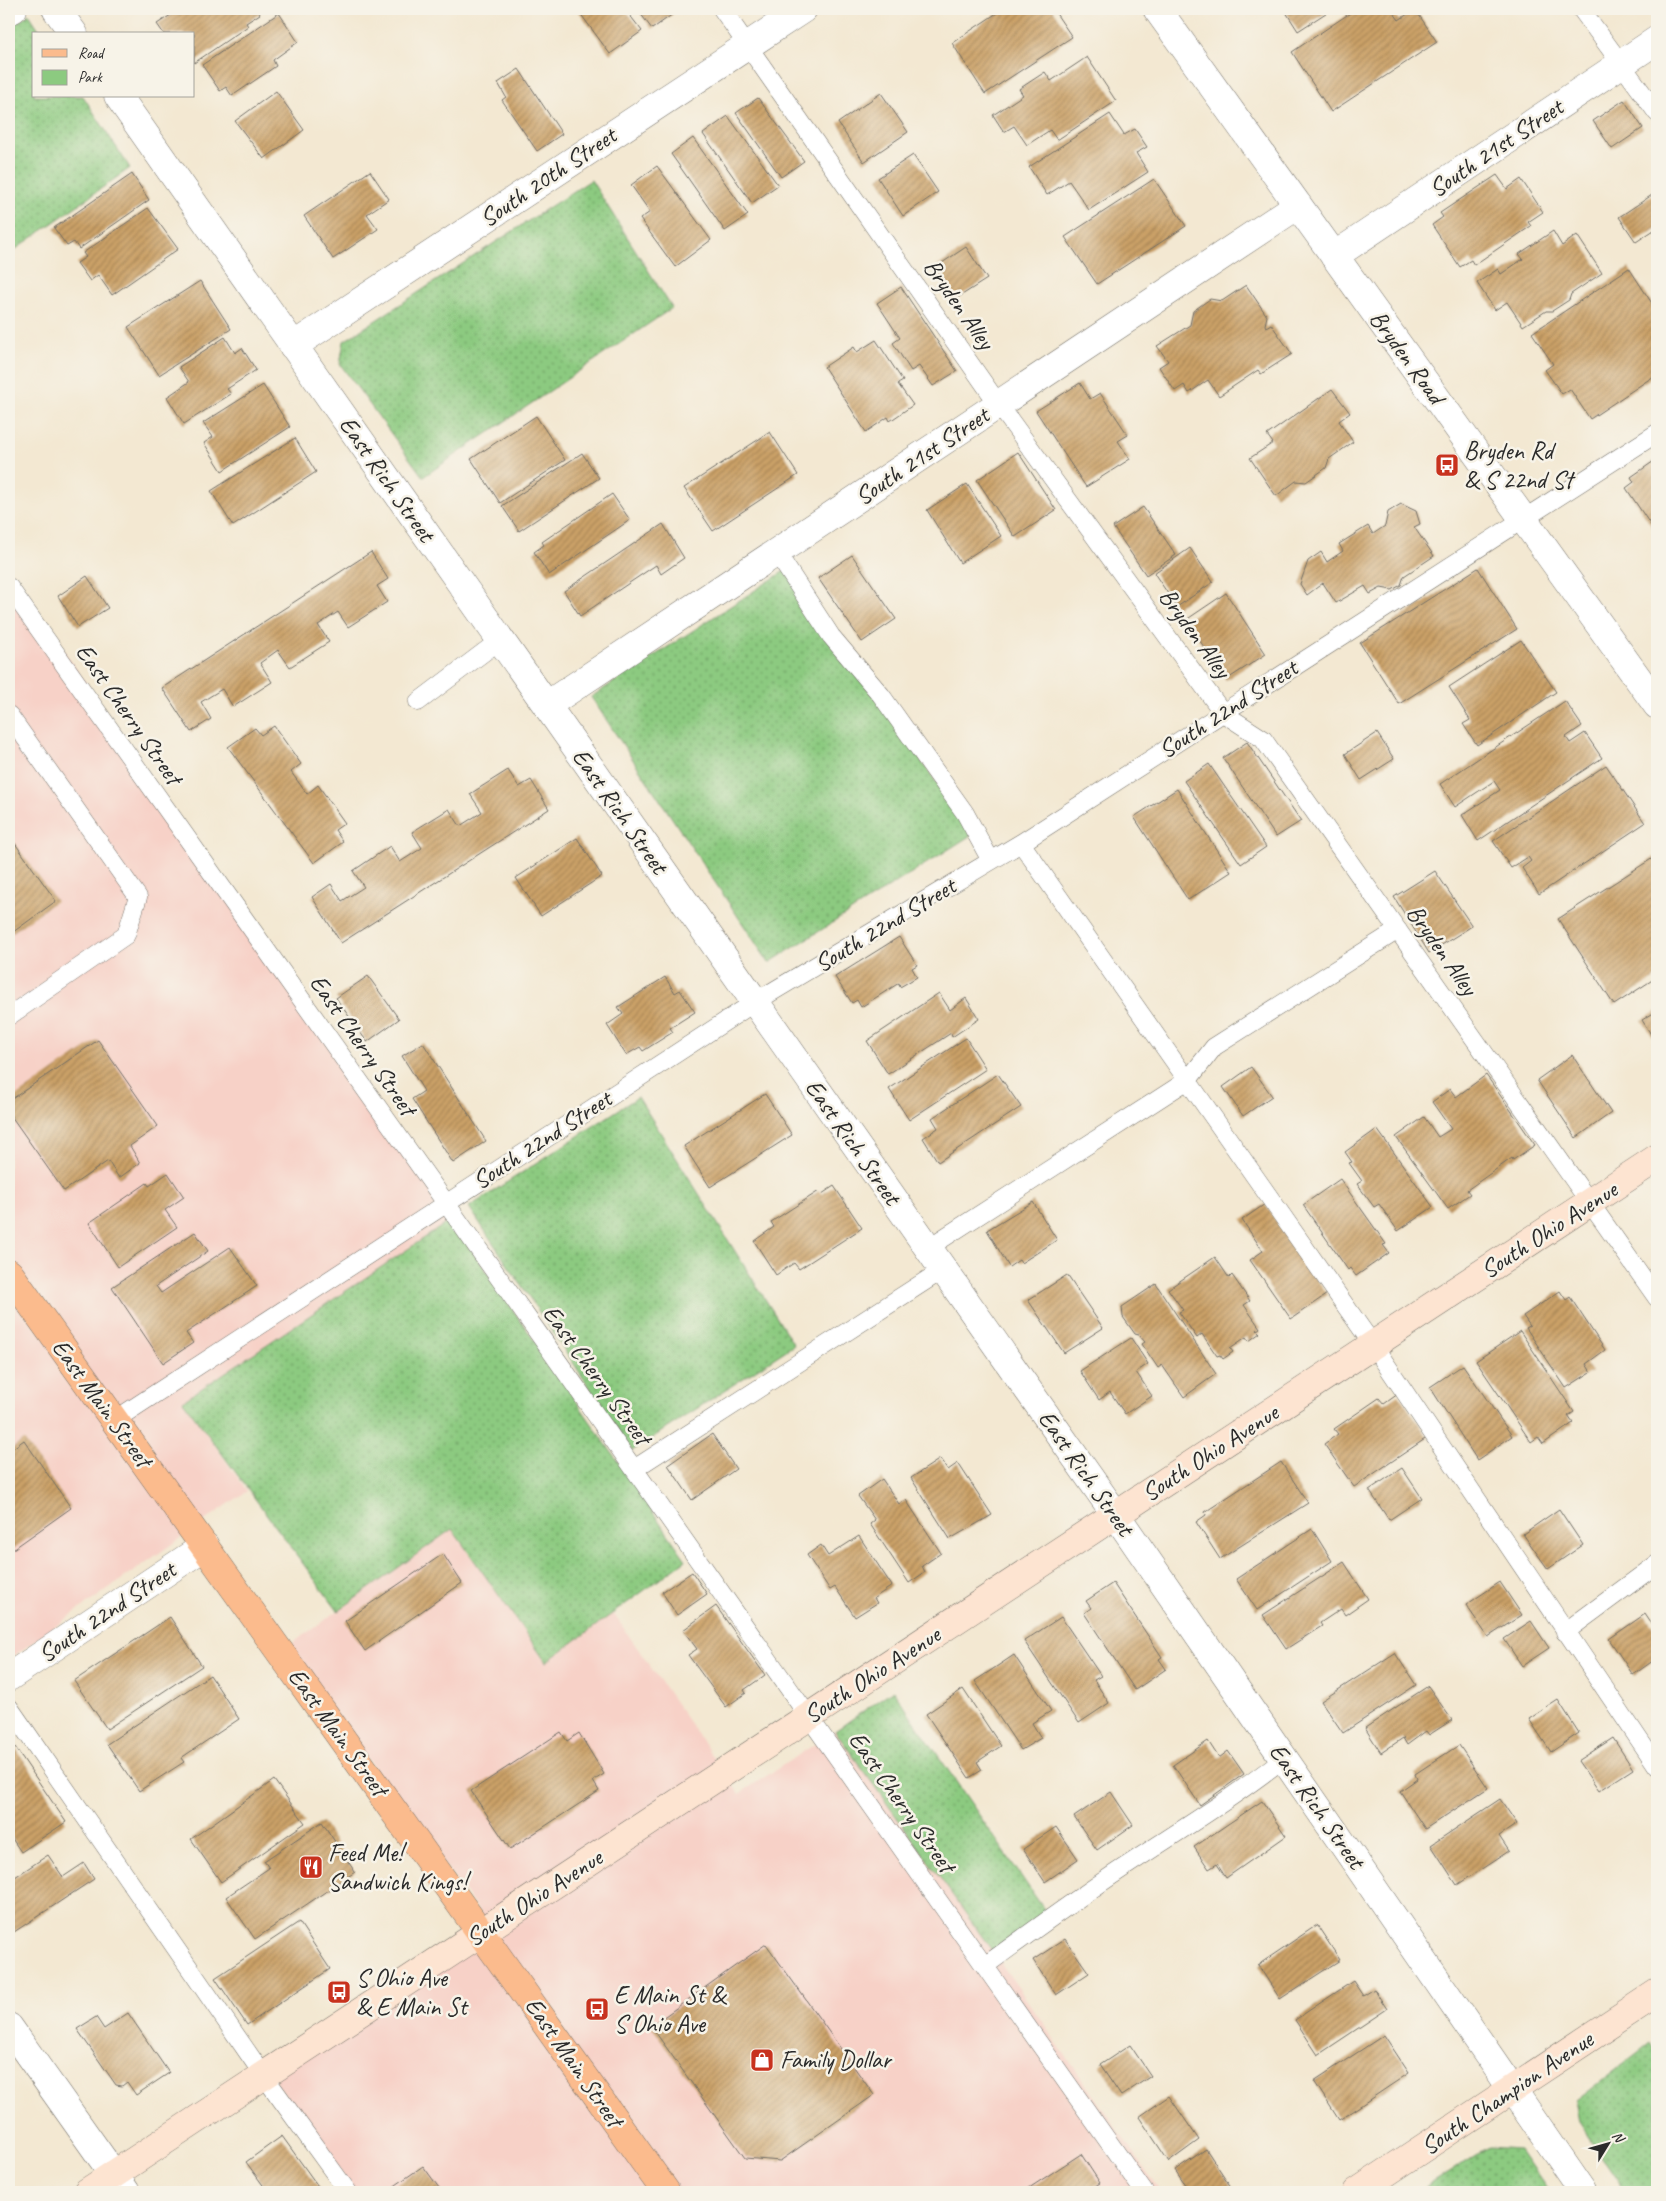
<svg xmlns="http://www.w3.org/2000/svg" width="1666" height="2201" font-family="Caveat,sans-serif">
	<defs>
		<pattern id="green-dots" width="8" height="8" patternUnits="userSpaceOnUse" patternTransform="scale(1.25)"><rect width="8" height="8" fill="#8cca80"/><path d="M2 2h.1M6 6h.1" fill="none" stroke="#73a469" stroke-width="1.8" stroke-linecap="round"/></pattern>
		<pattern id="building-hatch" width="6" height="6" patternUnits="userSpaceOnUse" patternTransform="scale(1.25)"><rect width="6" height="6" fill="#cba167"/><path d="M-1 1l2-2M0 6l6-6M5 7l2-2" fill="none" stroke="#a58355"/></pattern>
	</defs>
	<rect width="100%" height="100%" fill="#f7f3e8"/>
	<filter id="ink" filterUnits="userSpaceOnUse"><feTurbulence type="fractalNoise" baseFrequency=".02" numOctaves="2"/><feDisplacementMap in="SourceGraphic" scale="10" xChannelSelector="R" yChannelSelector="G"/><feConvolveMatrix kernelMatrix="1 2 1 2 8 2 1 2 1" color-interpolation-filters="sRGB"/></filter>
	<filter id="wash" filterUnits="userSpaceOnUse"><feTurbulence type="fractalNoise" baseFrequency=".0096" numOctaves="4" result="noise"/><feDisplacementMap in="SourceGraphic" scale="20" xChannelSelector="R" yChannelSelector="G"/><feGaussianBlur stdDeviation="1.12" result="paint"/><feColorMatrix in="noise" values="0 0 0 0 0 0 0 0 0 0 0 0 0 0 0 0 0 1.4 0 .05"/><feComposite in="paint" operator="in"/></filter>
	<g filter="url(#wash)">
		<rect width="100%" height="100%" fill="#f3e8d2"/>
		<path fill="#f7d1c7" d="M9,570L451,1220L183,1401L247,1491L9,1659Z
			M452,1529L546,1662L613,1613L739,1794L835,1731L996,1956L1161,2192H355L270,2074L488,1924L286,1648Z"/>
		<path fill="url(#green-dots)" stroke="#5c7a56" d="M29,14L42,34H34V96H83L130,168L9,254V28Z
			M591,180L672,308L423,477L340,364L344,341Z
			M786,570L973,834L769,963L591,697Z
			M638,1097L794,1345L632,1451L469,1207Z
			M451,1220L686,1560L546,1662L452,1529L338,1611L183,1401Z
			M893,1690L1050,1918L996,1956L835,1731Z
			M1650,2043L1657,2055V2192H1626L1579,2123L1575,2101Z
			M1488,2148L1520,2150L1549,2192H1417Z"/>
		<g id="blocks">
			<path fill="url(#building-hatch)" d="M180,9H257L260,14L246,23L248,26L194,63V34H164L157,24Z
				M577,9H625L642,31L610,54Z
				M637,9H680L652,29Z
				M1003,9H1053L1072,37L985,94L952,43Z
				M1284,9H1332L1298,31Z
				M1356,9H1391L1399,20L1415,9L1437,42L1331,112L1292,52Z
				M279,13L298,42L273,60L276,66L232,96L226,87L220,91L202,65Z
				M1087,57L1116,101L1057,140L1050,130L1027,145L1014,126L1004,132L993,115L1023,95L1019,89L1045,72L1051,81Z
				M519,69L562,134L537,151L502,100L506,97L498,83Z
				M276,91L304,130L264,159L235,121Z
				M881,93L908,132L864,162L838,123Z
				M758,98L804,161L781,177L736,113Z
				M1624,100L1643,128L1612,149L1593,121Z
				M1110,114L1124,135L1135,129L1147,147L1136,153L1148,172L1089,210L1069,181L1047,195L1029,167Z
				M728,116L778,185L752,203L703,134Z
				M693,138L748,215L725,231L671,154Z
				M913,155L938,192L903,216L878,178Z
				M657,166L711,240L675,267L640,219L650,212L631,185Z
				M370,171L389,199L367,214L378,229L333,259L304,216Z
				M132,174L149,200L79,249L74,242L67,246L54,228Z
				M1497,175L1507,189L1521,179L1543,212L1528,222L1531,226L1474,265L1471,260L1460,267L1432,225L1443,217L1440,213Z
				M1154,179L1186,226L1097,284L1065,237Z
				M1655,193L1657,196V228L1636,242L1619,217Z
				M148,208L178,249L112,295L98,275L90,281L77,263L86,257L83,253Z
				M1553,231L1562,246L1577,235L1602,273L1571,294L1569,300L1552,311H1546L1523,326L1507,302L1495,310L1477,283L1498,269L1501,274L1523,259L1519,254Z
				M966,247L987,279L954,300L933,269Z
				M1629,268L1657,311V374L1590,419L1570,389L1562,394L1545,370L1553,364L1532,333Z
				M200,281L231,329L159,375L128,327Z
				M1246,285L1267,316L1265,325L1266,327L1271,324L1292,354L1261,374L1258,370L1219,396L1208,380L1189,393L1184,385L1175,391L1159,367L1168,361L1157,346L1190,325L1193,311L1210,299L1222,301Z
				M901,287L957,371L933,386L919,366L911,371L893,343L900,338L877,303Z
				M225,337L235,353L242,348L256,370L227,389L231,394L184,424L167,397L189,382L179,367Z
				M876,340L903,381L898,384L913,405L890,421L888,417L866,432L824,367L854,347L857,352Z
				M1080,383L1090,399L1100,393L1128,435L1118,441L1130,459L1086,487L1036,411Z
				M263,385L290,427L222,471L204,443L213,437L203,423Z
				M1332,389L1350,413L1339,421L1353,442L1329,459L1326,468L1306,482L1296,481L1276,496L1250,458L1273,443L1267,435Z
				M536,416L565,460L500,503L471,459Z
				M770,432L798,475L713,531L684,488Z
				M295,438L316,472L233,526L211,491Z
				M1018,452L1056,510L1015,537L977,480Z
				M582,453L599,478L519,531L502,506Z
				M1657,459V532L1656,533L1626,488L1634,482L1631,477Z
				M967,484L1001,536L960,563L927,510Z
				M612,494L630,520L549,575L534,552L544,545L542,542Z
				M1401,504L1416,511L1420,524L1414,527L1434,556L1404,576L1401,585L1392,590L1381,588L1370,594L1365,586L1336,603L1323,583L1307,595L1300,584L1308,561L1321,552L1327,562L1343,551L1339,544L1368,526L1373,534L1385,526L1388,512Z
				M1143,507L1176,555L1146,575L1113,527Z
				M663,524L684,558L661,574L656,565L580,616L564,591Z
				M1190,548L1213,582L1177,607L1154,573Z
				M371,552L388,579L377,586L387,602L348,627L338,612L318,625L329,642L290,667L278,650L260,663L272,682L233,707L222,689L201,702L211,719L191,732L162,688Z
				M852,555L896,619L862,642L818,578Z
				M1478,568L1517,629L1399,704L1360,643Z
				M87,576L108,608L78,627L58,596Z
				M1226,593L1266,654L1226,680L1186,620Z
				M1521,640L1556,692L1477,745L1463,724L1470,720L1449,687Z
				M1565,701L1582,726L1566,737L1570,743L1585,733L1602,758L1478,841L1462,815L1500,790L1494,781L1455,807L1440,784Z
				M274,726L301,764L291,772L307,794L318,785L345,823L335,830L343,842L314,863L228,747L255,728L261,735Z
				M1377,733L1394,759L1361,780L1345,754Z
				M1247,742L1301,821L1276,837L1223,758Z
				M1209,764L1266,847L1241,864L1184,781Z
				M1606,765L1645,823L1539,894L1522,868L1531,861L1528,857L1511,868L1493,841Z
				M508,770L519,787L531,780L549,809L341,943L312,897L331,884L342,901L364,887L353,871L390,846L400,862L422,848L412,832L449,809L460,826L482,812L470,794Z
				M1177,789L1231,872L1188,900L1134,817Z
				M9,835L56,901L9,935Z
				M577,838L602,876L541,916L516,878Z
				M1656,856L1657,977L1614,1005L1558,919Z
				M1435,871L1472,926L1429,953L1394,897Z
				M899,937L917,965L912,968L917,977L900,987L899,983L861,1007L857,1000L852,1003L835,977Z
				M368,976L399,1019L367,1042L336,998Z
				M665,977L675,993L680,990L695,1012L670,1028L673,1032L643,1051L640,1047L626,1055L607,1025L623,1014L618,1007Z
				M939,993L950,1010L966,998L979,1019L952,1037L951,1033L888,1074L867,1041Z
				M1657,1011V1044L1642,1020Z
				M966,1038L986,1069L909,1120L889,1089Z
				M98,1040L158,1126L130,1146L140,1163L119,1178L108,1161L64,1191L9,1113V1101Z
				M423,1043L486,1141L453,1163L412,1099L424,1091L402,1056Z
				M1572,1055L1611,1113L1576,1138L1537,1080Z
				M1251,1067L1272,1096L1243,1116L1223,1087Z
				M998,1074L1021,1107L938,1162L923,1138L938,1128L932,1118Z
				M1486,1075L1535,1145L1513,1160L1512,1158L1467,1190L1470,1194L1448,1209L1396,1137L1424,1117L1438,1137L1451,1129L1432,1102L1450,1089L1456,1097Z
				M765,1094L792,1135L710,1187L684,1146Z
				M1377,1129L1433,1207L1398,1231L1379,1204L1374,1207L1357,1184L1362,1181L1349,1163L1352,1162L1345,1152Z
				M168,1173L184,1197L165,1210L177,1227L118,1267L89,1223L147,1183L149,1186Z
				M1340,1179L1386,1244L1383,1245L1389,1253L1356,1276L1350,1268L1348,1270L1303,1205Z
				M834,1186L862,1228L799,1269L794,1263L776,1275L754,1241L774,1227L771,1222L819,1191L822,1194Z
				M1033,1202L1057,1240L1021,1263L1019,1260L1009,1267L987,1230Z
				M1265,1204L1327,1294L1291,1319L1250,1260L1263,1251L1242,1220Z
				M195,1232L208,1251L156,1286L161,1293L230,1247L257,1286L186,1333L193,1343L163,1363L112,1287Z
				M1215,1257L1229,1278L1232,1275L1250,1301L1244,1305L1260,1328L1257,1330L1260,1333L1249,1341L1246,1337L1230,1348L1233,1352L1223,1359L1220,1355L1217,1356L1202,1334L1197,1338L1179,1312L1183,1310L1168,1289Z
				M1067,1275L1103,1328L1064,1353L1028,1300Z
				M1156,1284L1216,1374L1184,1397L1162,1365L1158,1368L1142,1344L1145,1342L1139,1335L1135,1334L1123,1317L1122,1307Z
				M1560,1291L1566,1300L1570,1297L1605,1350L1586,1364L1591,1372L1566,1388L1526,1328L1530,1326L1523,1316Z
				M1520,1331L1574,1412L1568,1416L1573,1423L1543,1444L1538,1437L1531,1442L1476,1361Z
				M1131,1338L1148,1364L1136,1372L1152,1396L1125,1414L1110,1392L1099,1400L1080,1371Z
				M1463,1365L1512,1436L1477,1460L1430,1387Z
				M1398,1394L1428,1437L1354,1487L1324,1444L1338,1434L1334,1429L1379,1398L1384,1404Z
				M712,1434L736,1469L692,1500L668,1465Z
				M24,1440L71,1508L9,1552V1451Z
				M940,1459L948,1470L958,1463L992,1515L950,1539L911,1478Z
				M1281,1462L1308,1503L1220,1559L1196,1522L1206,1515L1205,1512Z
				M1402,1468L1422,1498L1389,1520L1369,1490Z
				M882,1479L899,1504L906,1500L941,1553L922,1566L925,1572L909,1583L870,1524L875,1520L858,1496Z
				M1559,1509L1583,1545L1548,1569L1523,1534Z
				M1312,1529L1332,1561L1257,1610L1236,1579Z
				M859,1536L892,1586L874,1598L877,1603L855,1617L835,1587L830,1590L807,1555L821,1545L828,1556Z
				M443,1554L462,1583L365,1651L345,1621Z
				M1344,1562L1368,1599L1345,1615L1341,1609L1320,1623L1322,1626L1286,1649L1263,1615Z
				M692,1572L707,1594L677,1615L662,1592Z
				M1500,1582L1522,1615L1488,1637L1466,1605Z
				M1113,1583L1162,1657L1159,1659L1166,1669L1135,1690L1084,1613L1091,1608L1086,1601Z
				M716,1606L765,1675L744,1690L746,1693L726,1707L688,1655L697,1649L683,1630Z
				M1645,1614L1657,1632V1658L1633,1675L1609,1639Z
				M170,1617L202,1666L107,1729L74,1681Z
				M1061,1617L1101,1676L1094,1680L1109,1703L1079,1723L1024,1641Z
				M1531,1621L1549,1648L1522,1666L1504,1639Z
				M1395,1653L1416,1685L1343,1733L1321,1701Z
				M1014,1655L1051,1711L1032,1723L1041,1738L1021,1750L975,1681Z
				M210,1675L239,1719L181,1758L184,1762L139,1791L107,1744Z
				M1428,1686L1452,1720L1429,1735L1426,1731L1407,1745L1403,1738L1381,1753L1365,1728Z
				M963,1689L1001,1746L977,1762L982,1770L969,1778L926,1714Z
				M1558,1700L1579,1733L1551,1752L1529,1719Z
				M561,1732L567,1741L579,1733L604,1774L593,1781L599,1791L510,1849L471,1791Z
				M1613,1738L1633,1769L1599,1791L1578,1761Z
				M11,1741L66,1822L21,1852L9,1834V1743Z
				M1208,1741L1219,1758L1228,1751L1244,1774L1200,1805L1173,1765Z
				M1459,1745L1488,1788L1425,1829L1400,1791L1417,1779L1415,1774Z
				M274,1780L305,1823L221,1882L191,1839Z
				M1111,1792L1133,1825L1097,1850L1074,1817Z
				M1500,1799L1517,1824L1499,1836L1509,1851L1457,1885L1431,1845Z
				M1262,1801L1286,1836L1226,1878L1217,1864L1209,1869L1194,1847Z
				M322,1822L355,1872L255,1939L226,1897L269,1868L264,1861Z
				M1056,1827L1078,1859L1045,1882L1023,1849Z
				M48,1855L63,1877L84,1863L94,1879L11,1934L9,1930V1881Z
				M299,1922L330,1969L247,2025L215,1978Z
				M1317,1925L1340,1960L1280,1999L1258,1965Z
				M1065,1939L1089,1973L1056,1995L1033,1960Z
				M766,1944L874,2095L780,2161L745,2158L651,2026Z
				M1353,1981L1363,1996L1374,1989L1387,2009L1318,2055L1295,2020Z
				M128,2013L169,2073L136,2095L127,2082L122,2086L116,2085L77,2029L96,2017L104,2029Z
				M1384,2035L1409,2073L1339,2120L1314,2081Z
				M1130,2045L1151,2076L1121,2096L1100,2065Z
				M1169,2096L1199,2140L1169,2162L1139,2117Z
				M282,2136L320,2189L316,2192H268L246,2162Z
				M1206,2149L1231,2187L1223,2192H1190L1175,2170Z
				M1081,2154L1100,2183L1086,2192H1023Z
				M423,2166L442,2192H386Z"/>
		</g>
	</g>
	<g filter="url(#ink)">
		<use href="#blocks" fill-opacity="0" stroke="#716d65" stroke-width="1"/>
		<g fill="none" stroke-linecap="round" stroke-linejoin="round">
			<g stroke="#716d65" stroke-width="19">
				<path id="lane" d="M722,9L999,405L1223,713L1263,739L1657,1298
					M1581,9L1657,113
					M777,553L831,636L881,695L965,813L991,861
					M9,587C387,1122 769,1655 1144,2192
					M418,702L500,640
					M9,715L138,897L126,935L9,1016
					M1021,843L1373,1345L1657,1766
					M928,1248L1188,1080L1214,1047L1398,930
					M115,1420L755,1002L1021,843L1657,433
					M634,1469L944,1269
					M1565,1632L1657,1564
					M9,1707L264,2076L348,2192
					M986,1965C1031,1932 1076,1899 1123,1868C1177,1832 1232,1799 1284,1758"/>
			</g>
			<g stroke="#716d65" stroke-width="29">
				<path id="street" d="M56,9L74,34
					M1157,9L1657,705
					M9,11L13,9
					M118,96L1116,1515L1583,2192
					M1334,256L1657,40
					M293,346L803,9
					M547,705L1298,205
					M9,1677L205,1546
					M9,2027L126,2192"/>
			</g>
			<g stroke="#716d65" stroke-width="29">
				<path id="secondary" d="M87,2192L1657,1158
					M1357,2192L1657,1993"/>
			</g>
			<g stroke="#716d65" stroke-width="29">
				<path id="primary" d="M9,1273L666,2192"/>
			</g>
			<use href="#lane" stroke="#fff" stroke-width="18"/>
			<use href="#street" stroke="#fff" stroke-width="28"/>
			<use href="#secondary" stroke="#fde4d1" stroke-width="28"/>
			<use href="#primary" stroke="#fbbb8d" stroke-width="28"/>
		</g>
	</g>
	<defs>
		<g id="bus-square" transform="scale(1.25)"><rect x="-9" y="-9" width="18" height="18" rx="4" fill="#c8321e" stroke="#f7f3e8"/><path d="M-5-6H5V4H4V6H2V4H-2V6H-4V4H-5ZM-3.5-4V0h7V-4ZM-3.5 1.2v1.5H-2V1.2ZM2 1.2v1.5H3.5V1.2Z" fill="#fff"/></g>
		<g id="restaurant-square" transform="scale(1.25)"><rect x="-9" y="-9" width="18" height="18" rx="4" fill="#c8321e" stroke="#f7f3e8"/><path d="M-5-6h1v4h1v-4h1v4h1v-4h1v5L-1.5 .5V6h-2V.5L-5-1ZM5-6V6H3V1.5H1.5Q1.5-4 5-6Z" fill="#fff"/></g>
		<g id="shop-square" transform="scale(1.25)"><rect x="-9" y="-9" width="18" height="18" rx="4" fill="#c8321e" stroke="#f7f3e8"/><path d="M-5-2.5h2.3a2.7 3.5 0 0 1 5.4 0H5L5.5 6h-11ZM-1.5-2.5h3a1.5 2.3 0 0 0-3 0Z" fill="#fff"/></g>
	</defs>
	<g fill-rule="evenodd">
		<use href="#bus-square" x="1447" y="465"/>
		<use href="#restaurant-square" x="311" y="1867"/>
		<use href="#bus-square" x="339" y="1992"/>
		<use href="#bus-square" x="597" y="2009"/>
		<use href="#shop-square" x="762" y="2060"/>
	</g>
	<g text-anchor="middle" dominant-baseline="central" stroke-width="5" stroke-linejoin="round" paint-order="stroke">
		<g font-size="25" fill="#2b2b2b" stroke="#f7f3e8">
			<text transform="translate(1496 148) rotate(-34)">South 21st Street</text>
			<text transform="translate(548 177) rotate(-34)">South 20th Street</text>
			<text transform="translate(959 304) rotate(55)">Bryden Alley</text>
			<text transform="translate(1407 357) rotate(54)">Bryden Road</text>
			<text transform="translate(922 456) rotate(-34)">South 21st Street</text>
			<text transform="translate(387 479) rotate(55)">East Rich Street</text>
			<text transform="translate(1195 633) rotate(54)">Bryden Alley</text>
			<text transform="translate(1228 709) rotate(-33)">South 22nd Street</text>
			<text transform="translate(129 714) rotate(55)">East Cherry Street</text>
			<text transform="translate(620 811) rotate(55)">East Rich Street</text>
			<text transform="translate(885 925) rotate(-31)">South 22nd Street</text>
			<text transform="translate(1442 950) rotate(55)">Bryden Alley</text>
			<text transform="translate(363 1045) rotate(55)">East Cherry Street</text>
			<text transform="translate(542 1140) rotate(-33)">South 22nd Street</text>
			<text transform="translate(853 1142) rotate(55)">East Rich Street</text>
			<text transform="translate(1549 1230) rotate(-33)">South Ohio Avenue</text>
			<text transform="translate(597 1375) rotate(54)">East Cherry Street</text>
			<text transform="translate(102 1403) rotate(54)">East Main Street</text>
			<text transform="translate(1210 1453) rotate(-33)">South Ohio Avenue</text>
			<text transform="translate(1086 1473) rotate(55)">East Rich Street</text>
			<text transform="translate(107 1612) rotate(-34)">South 22nd Street</text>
			<text transform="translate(872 1675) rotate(-33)">South Ohio Avenue</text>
			<text transform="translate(338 1732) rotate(54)">East Main Street</text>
			<text transform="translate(902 1802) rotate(55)">East Cherry Street</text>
			<text transform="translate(1317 1806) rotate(55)">East Rich Street</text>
			<text transform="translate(534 1898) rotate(-33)">South Ohio Avenue</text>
			<text transform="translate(574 2062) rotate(55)">East Main Street</text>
			<text transform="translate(1507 2093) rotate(-34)">South Champion Avenue</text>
		</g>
		<g font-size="25" fill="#2b2b2b" stroke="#f7f3e8" text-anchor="start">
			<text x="1464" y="451">Bryden Rd<tspan x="1464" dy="29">&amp; S 22nd St</tspan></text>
			<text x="328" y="1853">Feed Me!<tspan x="328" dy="29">Sandwich Kings!</tspan></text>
			<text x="356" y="1978">S Ohio Ave<tspan x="356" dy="29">&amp; E Main St</tspan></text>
			<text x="614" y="1995">E Main St &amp;<tspan x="614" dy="29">S Ohio Ave</tspan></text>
			<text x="780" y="2060">Family Dollar</text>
		</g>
	</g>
	<rect width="1666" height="2201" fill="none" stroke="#f7f3e8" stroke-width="30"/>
	<rect x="32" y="32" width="162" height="65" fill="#f7f3e8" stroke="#a5a39c"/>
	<rect x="42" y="49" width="25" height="8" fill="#fbbb8d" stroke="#a5a39c"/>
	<text x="78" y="58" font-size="15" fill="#2b2b2b">Road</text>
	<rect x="42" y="70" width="25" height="15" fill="#8cca80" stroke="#a5a39c"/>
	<text x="78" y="82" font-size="15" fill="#2b2b2b">Park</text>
	<g transform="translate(1608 2144) rotate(53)" stroke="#f7f3e8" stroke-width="4" paint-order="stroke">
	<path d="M0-4L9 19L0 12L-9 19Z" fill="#2b2b2b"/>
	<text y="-8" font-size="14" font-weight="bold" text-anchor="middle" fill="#2b2b2b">N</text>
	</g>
</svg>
